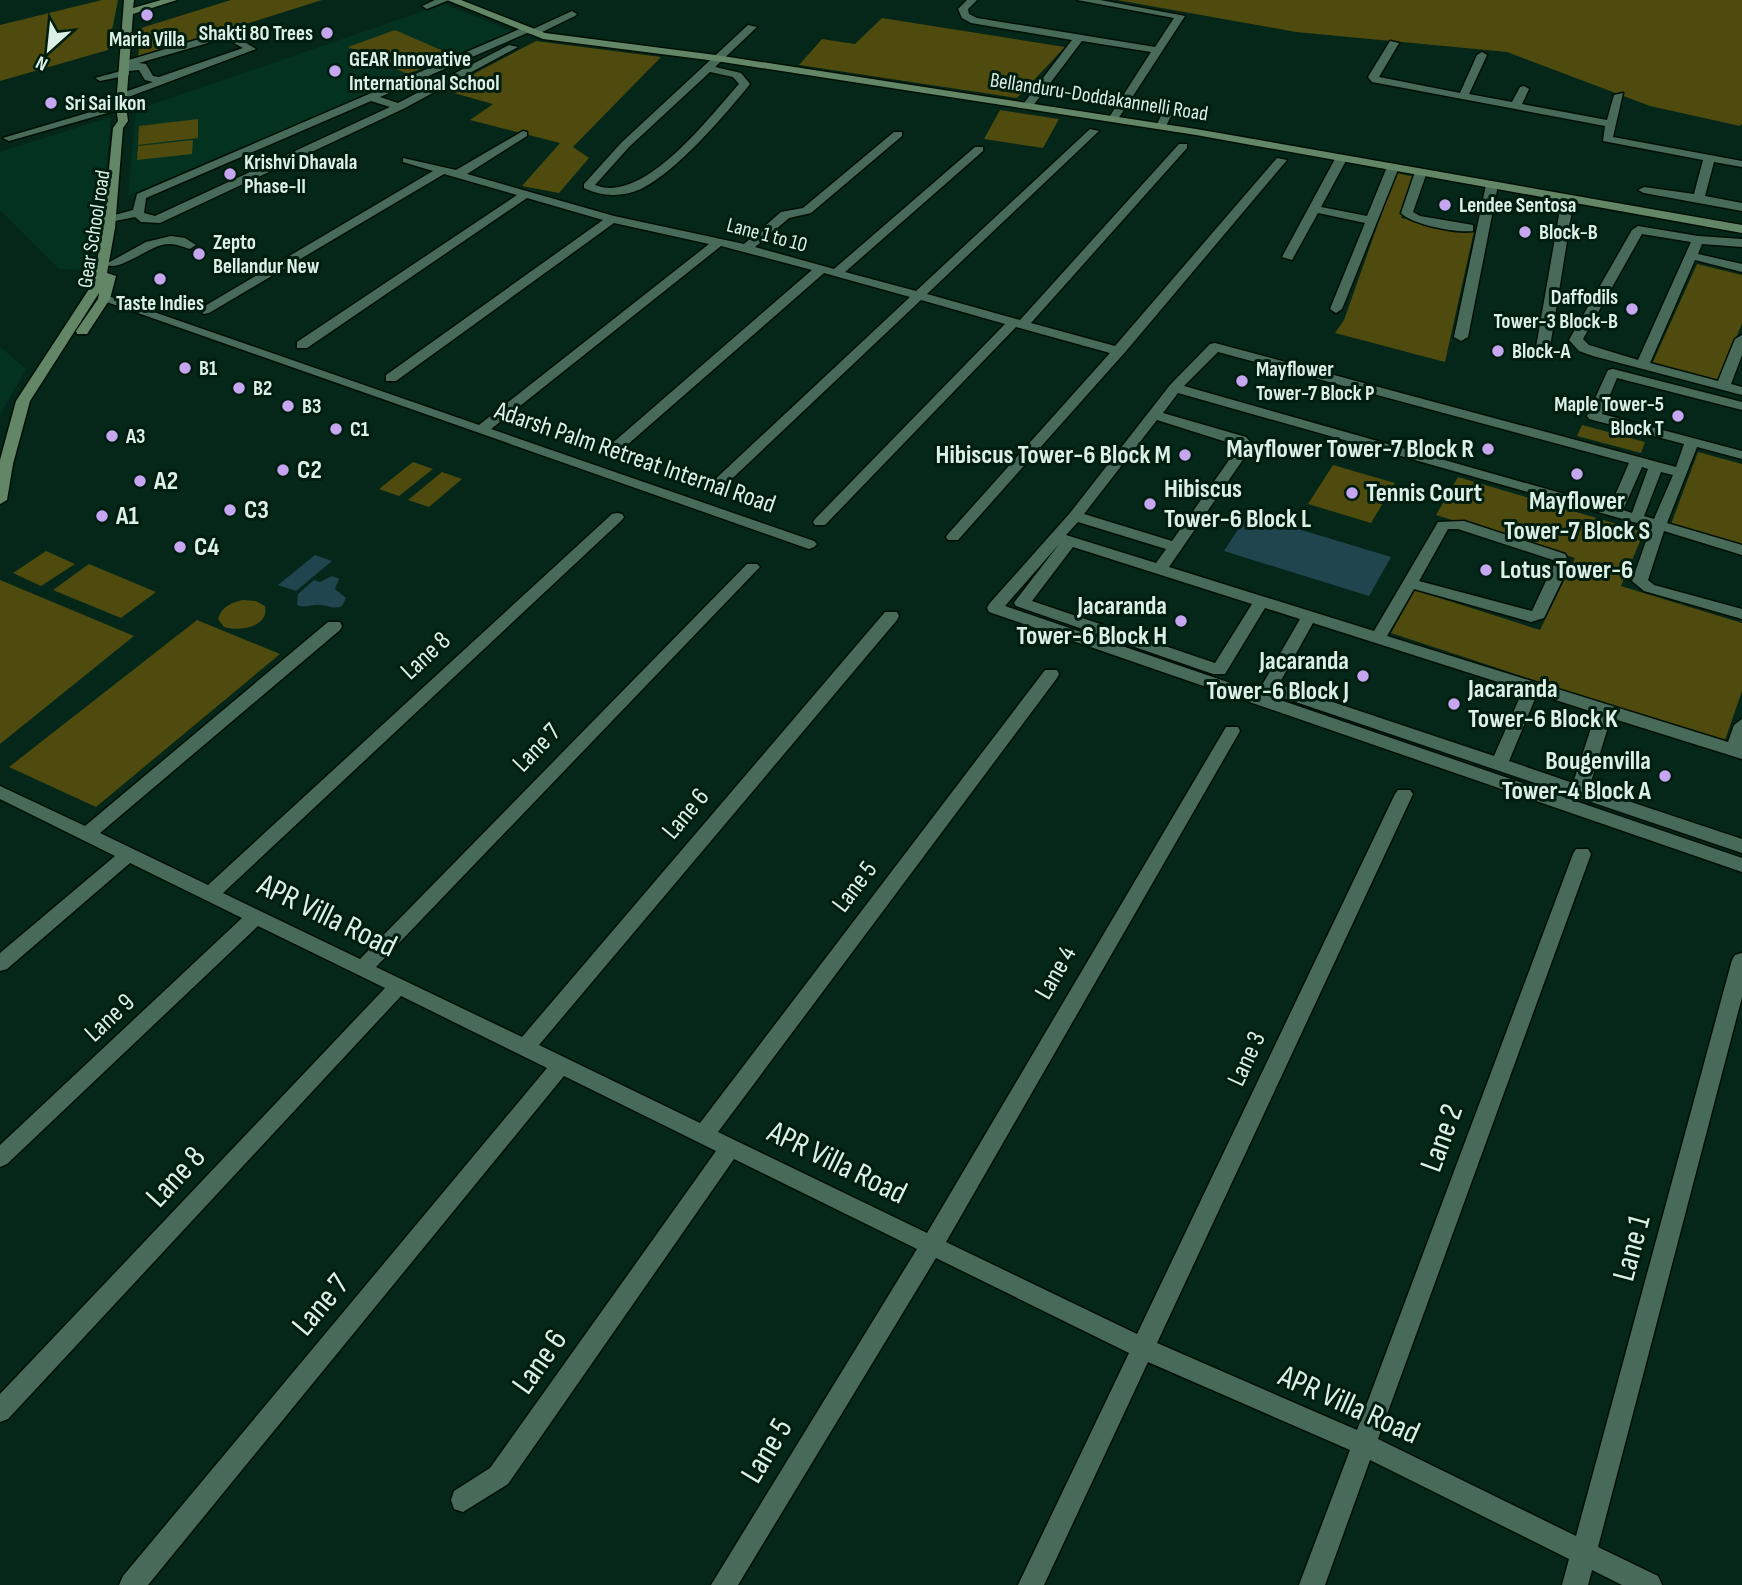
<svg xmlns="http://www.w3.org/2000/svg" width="1742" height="1585" font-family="'Sofia Sans Condensed',sans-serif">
	<rect width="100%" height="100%" fill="#042719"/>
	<path fill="#043220" d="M444,4L513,32L128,196L136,110Z
		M111,117L101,230L91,270L59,269L0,210V152Z
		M0,347L26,369L0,415Z"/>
	<path fill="#4f4a0d" d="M102,0H118L108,50L0,81V25Z
		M231,0H322L138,58L141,28Z
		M1117,0H1742V124L1740,126L1650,106L1507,52L1296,32Z
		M882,18L1065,47L1017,98L799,65L822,39L855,44Z
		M395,30L455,56L407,74L348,47Z
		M536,41L661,57L573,147L589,158L559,193L522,186L560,143L470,120L493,104L443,90Z
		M1000,110L1059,119L1043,148L984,139Z
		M198,119V138L138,145L139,126Z
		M193,140L192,154L137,160L138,146Z
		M1396,173L1416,177L1401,218L1474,231L1445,362L1335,333L1344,320Z
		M1697,264L1742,275V323L1719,381L1652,364Z
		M1582,425L1645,442L1641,453L1577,436Z
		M1698,452L1742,464V544L1671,524Z
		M413,462L433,469L399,496L379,489Z
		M1333,465L1395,483L1371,523L1308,504Z
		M442,472L462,479L429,507L408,500Z
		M1458,477L1644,532L1621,586L1742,623V691L1724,743L1391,633L1415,590L1540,630L1575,558L1436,515Z
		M46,551L75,564L41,586L13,573Z
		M89,564L156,592L121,618L53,590Z
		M0,580L134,636L0,744Z
		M243,600L256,601L265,606C270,627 239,632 224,627L218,619C221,607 232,602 243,600Z
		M197,620L280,654L96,807L9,767Z"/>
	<path fill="#20454f" d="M1248,514L1391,557L1369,596L1224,551Z
		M315,555L332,561L296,591L278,585Z
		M332,576L339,579L335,589L346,598L342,606C332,610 329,605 320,605C311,604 306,609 297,605L298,594L314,580L320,582Z"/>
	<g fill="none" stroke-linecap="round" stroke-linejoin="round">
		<g stroke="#000f05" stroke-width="3">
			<path id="street" d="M435,0H449L427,9L422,6Z
				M967,0H977L968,9L969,14L977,18L1155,47L1174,18L1077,0H1100L1185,16L1118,119L1113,122L1108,119L1151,52L1082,41L1032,107H1024V103L1072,40L971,23L962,18L958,9Z
				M572,11L577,14L575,16L536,35L527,33L380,97L398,103L509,45L518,47L403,109L160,223L141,222L135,217L110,222L104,218L133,210L137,194L522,28L531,30ZM371,101L390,107L155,216L144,213L146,198Z
				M748,25L757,27L715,67L741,73L750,84C726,114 676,172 641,189C623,197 602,197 584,188V184L621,143ZM710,72L733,77L739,84C710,116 644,205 595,185L629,147Z
				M226,31L256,49L123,99L118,96L119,94L153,82L145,80L139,70L129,71V75L100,81L95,78L121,71L122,62ZM225,38L243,48L159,77L153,76L146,64L139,63Z
				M1390,41L1399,43L1379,77L1460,93L1477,55L1482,52L1487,55L1469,94L1512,102L1520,87L1524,86L1529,89L1522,104L1607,120L1614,95L1623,93L1613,137L1742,161V167L1714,162L1705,196L1742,203V211L1644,193L1638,190L1644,187L1694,194L1703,160L1603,141L1605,126L1372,82L1368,77Z
				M121,103L126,106L125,108L9,141L3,138Z
				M1169,107L1174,110L1166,126L1157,128L1156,126L1165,108Z
				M1090,129L1099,131L927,294L1020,320L1179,144H1187V148L1031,323L1115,346L1277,158L1287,160L1127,350L958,540H948L946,537L948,534L1110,353L1016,327L825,525H815L813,522L815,519L1005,324L921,300L719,491H709L707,488L709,485L910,297L824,273L619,452H609V446L812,270L721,246L491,429L814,541L817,544L814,547L809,549L98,299L100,296H108L479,425L709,244L614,223L396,381H386V375L603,220L527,198L307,348H297V342L517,195L444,174L209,313L204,314L198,310L433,171L403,162V158L456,170L523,131L527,132V136L467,174L614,216L744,244L781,212L803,208L894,132H902V136L811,213L789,218L755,247L834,269L975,147H983V151L845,272L916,291Z
				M1341,156L1347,159L1321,207L1367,216L1387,167L1393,164L1399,167L1342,309L1336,313L1330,309L1365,223L1318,213L1292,260L1282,257L1335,159Z
				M1421,169L1427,172L1413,212L1420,216L1473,225V231C1456,233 1413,225 1401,213L1415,172Z
				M1492,182L1498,185L1468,337L1461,341L1454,337L1486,185Z
				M1568,195L1574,198L1549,353L1542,357L1535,353L1562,198Z
				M1638,226L1698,236L1742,239V247L1702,244L1698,254L1742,264V272L1695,260L1650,363L1718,381L1735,339L1742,335V355L1731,384L1742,387V395L1593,356L1579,351L1569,340L1632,230ZM1642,234L1691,242L1638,360L1589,345L1583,339Z
				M171,236L185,238L196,245L190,249C180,246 173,242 162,245C147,248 117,273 106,264L146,242Z
				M1215,343L1676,467L1684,444L1589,419L1587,416L1608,370L1613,369L1742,402V410L1617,378L1602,414L1742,451V459L1697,447L1667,523L1742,545V555L1664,531L1648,580L1654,585L1742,609V619L1644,591L1632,581L1651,527L1178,393L1163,413L1246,437L1253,445L1169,567L1374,631L1438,522L1464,521L1565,554L1570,564L1544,618L1531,622L1414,589L1387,636L1728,742L1734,725L1742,719V759L1611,718L1589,788L1742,839V853L1263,691L1261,687L1300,619L1265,608L1225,674H1213L1016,606L1014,603L1016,600L1060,543L1005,606L1742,858V872L989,612L987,608L989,604L1070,513L1170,385L1210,344ZM1218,352L1629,463L1610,507L1184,386ZM1157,420L1239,446L1172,541L1084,514ZM1642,467L1648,469L1632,513L1623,510ZM1661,472L1673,475L1654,519L1644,516ZM1078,522L1166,549L1156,563L1066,535ZM1448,529H1458L1553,560L1554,564L1532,611L1419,581ZM1073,547L1252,604L1215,663L1032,601ZM1313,623L1523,690L1494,756L1279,684ZM1537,694L1596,713L1573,783L1509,761Z
				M617,513L622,514L624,517L622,520L223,893L360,959L747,564H757L760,567L757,570L376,967L522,1037L885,612H897L899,616L897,620L539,1045L700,1123L1045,670H1057L1059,674L1057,678L718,1132L927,1233L1226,727H1238L1240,731L946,1242L1137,1334L1395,794L1398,790H1410L1413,794L1157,1343L1357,1430L1573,854L1576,849H1588L1591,854L1378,1439L1576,1536L1732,960L1735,955L1742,953V997L1598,1547L1658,1576L1662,1585H1622L1592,1570L1588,1585H1562L1569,1559L1370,1460L1325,1585H1299L1350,1450L1148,1362L1044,1585H1018L1129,1353L936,1258L738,1585H711L917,1249L734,1159L508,1484L463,1512L454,1509L451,1500L454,1491L490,1468L716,1151L564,1076L148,1585H119L123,1576L547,1068L401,996L8,1419L0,1422V1394L385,988L258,926L7,1164L0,1167V1145L242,918L130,863L7,969L0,971V953L115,856L0,799V786L85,826L328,622H340L342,626L340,630L100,833L208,885L612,514Z"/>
		</g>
		<g stroke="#000f05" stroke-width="3">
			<path id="secondary" d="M124,0H134L133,8L161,0H177L133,14L126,106L128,121L123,128L115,228L107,273L116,276L110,299L87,334H77L76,331L98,299L99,293L30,401L13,464L7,500L0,504V460L16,401L93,283L103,228L113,128L118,121L116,106Z
				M447,0H461L545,33L716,55L1196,129L1742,225V233L1196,135L716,61L543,39Z"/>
		</g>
		<use href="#street" fill="#486b59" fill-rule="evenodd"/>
		<use href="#secondary" fill="#628666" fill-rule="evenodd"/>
	</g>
	<g fill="#c6a6f0" stroke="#001e10" stroke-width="2.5">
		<circle cx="147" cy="15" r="7"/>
		<circle cx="327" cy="33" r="7"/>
		<circle cx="335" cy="71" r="7"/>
		<circle cx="51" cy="103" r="7"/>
		<circle cx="230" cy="174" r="7"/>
		<circle cx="1445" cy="205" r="7"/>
		<circle cx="1525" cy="232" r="7"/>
		<circle cx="199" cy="254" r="7"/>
		<circle cx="160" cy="279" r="7"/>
		<circle cx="1632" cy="309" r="7"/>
		<circle cx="1498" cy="351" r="7"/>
		<circle cx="185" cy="368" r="7"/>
		<circle cx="1242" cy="381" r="7"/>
		<circle cx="239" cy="388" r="7"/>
		<circle cx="288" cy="406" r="7"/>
		<circle cx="1678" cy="416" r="7"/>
		<circle cx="336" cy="429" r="7"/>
		<circle cx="112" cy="436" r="7"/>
		<circle cx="1488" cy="449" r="7"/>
		<circle cx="1185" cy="455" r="7"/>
		<circle cx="283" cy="470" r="7"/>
		<circle cx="1577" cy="474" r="7"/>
		<circle cx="140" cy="481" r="7"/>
		<circle cx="1352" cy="493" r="7"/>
		<circle cx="1150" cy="504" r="7"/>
		<circle cx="230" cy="510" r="7"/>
		<circle cx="102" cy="516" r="7"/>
		<circle cx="180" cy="547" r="7"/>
		<circle cx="1486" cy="570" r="7"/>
		<circle cx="1181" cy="621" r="7"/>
		<circle cx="1363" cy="676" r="7"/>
		<circle cx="1454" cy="704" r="7"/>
		<circle cx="1665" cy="776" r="7"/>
	</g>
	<g text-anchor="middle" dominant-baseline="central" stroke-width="6" stroke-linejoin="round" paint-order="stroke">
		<g font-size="21" font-weight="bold" fill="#ddf0e5" stroke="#001e10" text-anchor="start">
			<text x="313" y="33" text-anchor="end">Shakti 80 Trees</text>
			<text x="147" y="39" text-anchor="middle">Maria Villa</text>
			<text x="349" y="59">GEAR Innovative<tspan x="349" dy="24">International School</tspan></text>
			<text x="65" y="103">Sri Sai Ikon</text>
			<text x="244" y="162">Krishvi Dhavala<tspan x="244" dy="24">Phase-II</tspan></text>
			<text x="1459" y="205">Lendee Sentosa</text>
			<text x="1539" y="232">Block-B</text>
			<text x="213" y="242">Zepto<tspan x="213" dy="24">Bellandur New</tspan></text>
			<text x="1618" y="297" text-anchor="end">Daffodils<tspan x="1618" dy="24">Tower-3 Block-B</tspan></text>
			<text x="160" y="303" text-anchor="middle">Taste Indies</text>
			<text x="1512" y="351">Block-A</text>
			<text x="199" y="368">B1</text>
			<text x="1256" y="369">Mayflower<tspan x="1256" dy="24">Tower-7 Block P</tspan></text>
			<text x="253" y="388">B2</text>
			<text x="1664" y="404" text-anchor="end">Maple Tower-5<tspan x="1664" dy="24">Block T</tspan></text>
			<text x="302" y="406">B3</text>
			<text x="350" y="429">C1</text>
			<text x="126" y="436">A3</text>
		</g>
		<g font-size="21" fill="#ddf0e5" stroke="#001e10">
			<text transform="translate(1099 97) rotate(9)">Bellanduru-Doddakannelli Road</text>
			<text transform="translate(94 229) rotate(-81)">Gear School road</text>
			<text transform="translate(767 235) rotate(15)">Lane 1 to 10</text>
		</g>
		<g font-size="26" font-weight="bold" fill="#ddf0e5" stroke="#001e10" text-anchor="start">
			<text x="1474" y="449" text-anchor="end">Mayflower Tower-7 Block R</text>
			<text x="1171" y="455" text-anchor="end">Hibiscus Tower-6 Block M</text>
			<text x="297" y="470">C2</text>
			<text x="154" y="481">A2</text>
			<text x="1164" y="489">Hibiscus<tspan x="1164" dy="30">Tower-6 Block L</tspan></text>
			<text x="1366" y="493">Tennis Court</text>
			<text x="1577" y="501" text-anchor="middle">Mayflower<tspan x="1577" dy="30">Tower-7 Block S</tspan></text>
			<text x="244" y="510">C3</text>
			<text x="116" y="516">A1</text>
			<text x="194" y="547">C4</text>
			<text x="1500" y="570">Lotus Tower-6</text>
			<text x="1167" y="606" text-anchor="end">Jacaranda<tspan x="1167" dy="30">Tower-6 Block H</tspan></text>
			<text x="1349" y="661" text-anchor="end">Jacaranda<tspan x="1349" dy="30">Tower-6 Block J</tspan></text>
			<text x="1468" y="689">Jacaranda<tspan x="1468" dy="30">Tower-6 Block K</tspan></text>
			<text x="1651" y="761" text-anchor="end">Bougenvilla<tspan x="1651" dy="30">Tower-4 Block A</tspan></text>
		</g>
		<g font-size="26" fill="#ddf0e5" stroke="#001e10">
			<text transform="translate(635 458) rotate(19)">Adarsh Palm Retreat Internal Road</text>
			<text transform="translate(426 656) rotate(-43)">Lane 8</text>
			<text transform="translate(537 748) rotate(-46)">Lane 7</text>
			<text transform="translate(686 814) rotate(-50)">Lane 6</text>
			<text transform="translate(855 887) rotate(-53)">Lane 5</text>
			<text transform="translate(1056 973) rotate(-60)">Lane 4</text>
			<text transform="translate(110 1018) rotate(-43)">Lane 9</text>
			<text transform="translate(1247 1059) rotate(-65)">Lane 3</text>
		</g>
		<g font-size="32" fill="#ddf0e5" stroke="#001e10">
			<text transform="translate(327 916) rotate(26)">APR Villa Road</text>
			<text transform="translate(1442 1138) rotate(-70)">Lane 2</text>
			<text transform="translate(837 1163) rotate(26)">APR Villa Road</text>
			<text transform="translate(176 1177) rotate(-47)">Lane 8</text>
			<text transform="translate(1632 1248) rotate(-75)">Lane 1</text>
			<text transform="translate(321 1305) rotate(-50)">Lane 7</text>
			<text transform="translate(540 1362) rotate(-55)">Lane 6</text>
			<text transform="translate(1349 1405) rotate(24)">APR Villa Road</text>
			<text transform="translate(767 1451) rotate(-59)">Lane 5</text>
		</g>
	</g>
	<g transform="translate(49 49) rotate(207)" stroke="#001e10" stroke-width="5" paint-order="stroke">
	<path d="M0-5L12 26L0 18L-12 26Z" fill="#ddf0e5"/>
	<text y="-10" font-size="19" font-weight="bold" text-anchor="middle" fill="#ddf0e5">N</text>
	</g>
</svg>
